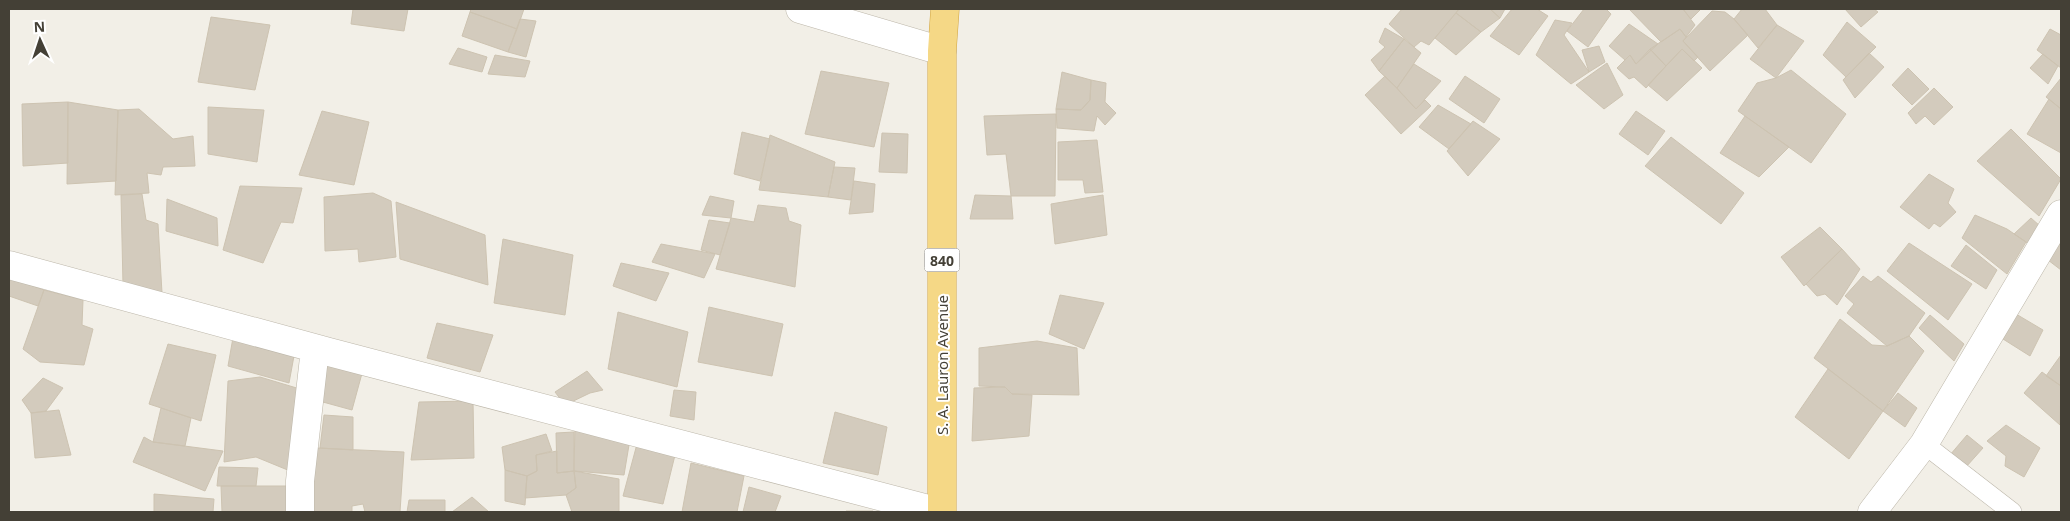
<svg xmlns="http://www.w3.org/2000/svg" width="2070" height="521" font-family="'Noto Sans',sans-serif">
	<rect width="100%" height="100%" fill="#f2efe7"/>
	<path fill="#d3cbbd" stroke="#cdc3b1" d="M353,9H408L404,31L351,24Z
		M471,9H524L517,29L470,12Z
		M1402,9H1459L1429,45L1421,41L1414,47L1389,24Z
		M1459,9H1490L1500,18L1481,32L1456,13Z
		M1490,9H1505L1500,18Z
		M1512,9H1537L1548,16L1519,55L1490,36Z
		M1584,9H1606L1611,14L1588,47L1567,31Z
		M1629,9H1683L1695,25L1686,37L1680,29L1661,42Z
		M1683,9H1701L1691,19Z
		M1742,9H1765L1777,25L1758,48L1734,19Z
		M1845,9H1874L1878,12L1861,27Z
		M1712,11L1725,12L1734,19L1748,35L1710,71L1683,41Z
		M470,12L517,29L508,52L462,36Z
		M1456,13L1481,32L1456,55L1435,38Z
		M211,17L270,25L255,90L198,82Z
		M520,19L536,21L526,57L508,52Z
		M1555,20L1572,23L1564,35L1589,72L1571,84L1536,55Z
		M1847,22L1876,47L1846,77L1823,55Z
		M1629,24L1658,44L1636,64L1630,55L1625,60L1609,46Z
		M1777,25L1804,41L1776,78L1750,59Z
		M1385,28L1404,39L1379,71L1371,60L1385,47L1379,42Z
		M1680,29L1686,37L1683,41L1698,57L1694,61L1682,49L1666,66L1650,49Z
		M2050,29L2061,35V68L2037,50Z
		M1404,39L1421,53L1397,88L1379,71Z
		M1599,46L1605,62L1589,72L1582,50Z
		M458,48L487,57L482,72L449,64Z
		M1650,49L1666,66L1646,88L1634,77L1629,79L1617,68L1630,55L1636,64Z
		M1682,49L1702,68L1667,101L1648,85Z
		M1869,53L1884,67L1855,98L1843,80Z
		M2043,54L2058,66L2048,84L2030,68Z
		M495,55L530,61L525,77L488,74Z
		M1607,63L1623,95L1604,109L1576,85Z
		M1414,64L1441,81L1416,109L1397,88Z
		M1908,68L1929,89L1912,105L1892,85Z
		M1791,70L1846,114L1811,163L1738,111L1757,83L1776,78Z
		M821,71L889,83L874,147L805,134Z
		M1062,72L1091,80L1090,100L1081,110L1056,109Z
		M1385,76L1416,109L1425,100L1431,106L1401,134L1365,95Z
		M1465,76L1500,99L1484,123L1449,99Z
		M2061,78V109L2046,97Z
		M1091,80L1106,83L1105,102L1116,113L1105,125L1097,116L1094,131L1057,128L1056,109L1081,110L1090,100Z
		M1934,88L1953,107L1934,125L1925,116L1916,124L1908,113Z
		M2049,99L2061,109V153L2027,134Z
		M68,102L118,110L116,181L67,184Z
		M68,102V163L23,166L22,104Z
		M1438,105L1471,124L1449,149L1419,127Z
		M208,107L264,110L257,162L208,154Z
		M139,109L173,139L193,136L195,166L163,167L161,175L147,173L149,193L115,195L118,110Z
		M322,111L369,122L354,185L299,175Z
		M1636,111L1665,131L1648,155L1619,134Z
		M1056,114L1055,196H1011L1006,154L987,155L984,116Z
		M1745,116L1789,147L1759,177L1720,153Z
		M1473,121L1500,139L1468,176L1447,151Z
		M2011,129L2061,179L2039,216L1977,161Z
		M742,132L770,139L760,181L734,174Z
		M882,133L908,134L907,173L879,172Z
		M770,135L835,162L828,197L759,190Z
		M1671,137L1744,193L1721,224L1645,166Z
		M1097,140L1103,192L1085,193L1083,180H1058V142Z
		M834,167L855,168L851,200L828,197Z
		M1929,174L1954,189L1948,203L1956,212L1940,227L1934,223L1929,229L1900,207Z
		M854,181L875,184L873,212L849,214Z
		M240,186L302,188L293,223L281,222L263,263L223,250Z
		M373,193L391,201L396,257L359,262L358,249L325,251L324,197Z
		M142,194L146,220L158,224L162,293L123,285L121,195Z
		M975,195L1011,196L1013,219H970Z
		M1103,195L1107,235L1055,244L1051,204Z
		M710,196L734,201L731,218L702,215Z
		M167,199L217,218L218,246L166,231Z
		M396,202L485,235L488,285L400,259Z
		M758,205L786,208L789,221L801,225L795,287L716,269L731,218L754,222Z
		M1975,215L2007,229L2026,242L2007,274L1962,238Z
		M2031,218L2040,226L2029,244L2014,234Z
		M709,220L730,223L720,255L701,250Z
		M1820,227L1842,249L1804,286L1781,257Z
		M503,239L573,255L565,315L494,303Z
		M2061,241V270L2048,260Z
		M1909,243L1972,284L1948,320L1887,271Z
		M661,244L715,254L704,278L652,262Z
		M1966,245L1997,270L1986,289L1951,266Z
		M1842,249L1860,269L1837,305L1825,294L1817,296L1806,284Z
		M621,263L669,273L656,301L613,286Z
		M1863,276L1871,282L1878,276L1925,313L1909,336L1887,346L1847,313L1854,304L1845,296Z
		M9,277L44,290L38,306L9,296Z
		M44,290L83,300L82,325L93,329L84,365L40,362L23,349Z
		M1060,295L1104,303L1084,349L1049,334Z
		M709,307L783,324L772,376L698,362Z
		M618,312L688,332L677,387L608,369Z
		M2016,314L2043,330L2030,356L2003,339Z
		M1930,315L1964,344L1954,361L1919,328Z
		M1840,319L1872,345L1887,346L1909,336L1924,351L1883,411L1814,358Z
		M437,323L493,335L480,372L427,358Z
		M234,332L296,345L289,383L228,366Z
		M1037,341L1077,348L1079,395L1012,394L1005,387L979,386V348Z
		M168,344L216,355L201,421L149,404Z
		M324,354L364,366L352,410L312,399Z
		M2061,355V386L2046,376Z
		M1828,369L1883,411L1849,459L1795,417Z
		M587,371L603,390L590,393L565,405L555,392Z
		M2042,372L2061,386L2060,425L2024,393Z
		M260,377L300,389L295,473L256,457L224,462L228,381Z
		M43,378L63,388L46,411L31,413L22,400Z
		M1005,387L1012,394L1032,395L1029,436L972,441L974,388Z
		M674,390L696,392L694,420L670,416Z
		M1898,393L1917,408L1905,427L1883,411Z
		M473,401L474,458L411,460L419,402Z
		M161,408L191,418L185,446L153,442Z
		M59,410L71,455L35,458L31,413Z
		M835,412L887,427L878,475L823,463Z
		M324,415L353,417V450L320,448Z
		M575,424L631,433L624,475L574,471Z
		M2006,425L2040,448L2024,477L2005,466L2006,456L1987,441Z
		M574,432V471L557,473L556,433Z
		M546,434L552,451L536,455L537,471L527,476L505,470L502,447Z
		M1967,435L1983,448L1966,467L1950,455Z
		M144,437L153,442L223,451L205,491L133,462Z
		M637,444L676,451L663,504L623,496Z
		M316,448L404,452L400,512H365L363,504L352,506V512H311Z
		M557,451V473L574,471L576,488L566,495L525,498L527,476L537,471L536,455Z
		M691,463L744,476L737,512H682Z
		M219,467L258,468L256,486H217Z
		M505,470L527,476L525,505L505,501Z
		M574,471L619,479V512H572L566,495L576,488Z
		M221,486H297L294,512H222Z
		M749,487L781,496L775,512H743Z
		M154,494L214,499L213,512H154Z
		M472,497L489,512H452Z
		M409,500H445V512H407Z
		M846,511H873V512H846Z"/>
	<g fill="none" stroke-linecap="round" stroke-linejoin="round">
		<g stroke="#bdb7aa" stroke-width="20">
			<path id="service" d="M1924,444L2012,512"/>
		</g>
		<g stroke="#bdb7aa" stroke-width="29">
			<path id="minor" d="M800,9L942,51
				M9,265L329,352L940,512
				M300,512V481L315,349
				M1872,512L1924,444L2061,214"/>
		</g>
		<g stroke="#d1a441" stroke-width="29">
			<path id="trunk" d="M942,512V51L945,9"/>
		</g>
		<use href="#service" stroke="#fff" stroke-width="19"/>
		<use href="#minor" stroke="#fff" stroke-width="28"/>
		<use href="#trunk" stroke="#f5d886" stroke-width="28"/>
	</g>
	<g text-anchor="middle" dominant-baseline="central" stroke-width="4" stroke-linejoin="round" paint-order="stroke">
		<rect fill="#fff" stroke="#7c7972" stroke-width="1" x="924.5" y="248.5" width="35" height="23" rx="4"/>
		<g font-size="14" font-weight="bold" fill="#444036">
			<text x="942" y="260">840</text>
		</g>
		<g font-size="15" fill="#444036" stroke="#fff">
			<text transform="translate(942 365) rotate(-90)">S. A. Lauron Avenue</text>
		</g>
	</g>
	<rect width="2070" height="521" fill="none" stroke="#444036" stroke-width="20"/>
	<g transform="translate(40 40) rotate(357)" stroke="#ffffff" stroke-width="4" paint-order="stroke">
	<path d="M0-4L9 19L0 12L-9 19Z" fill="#444036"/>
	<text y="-8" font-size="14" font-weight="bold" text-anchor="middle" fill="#444036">N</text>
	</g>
</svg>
